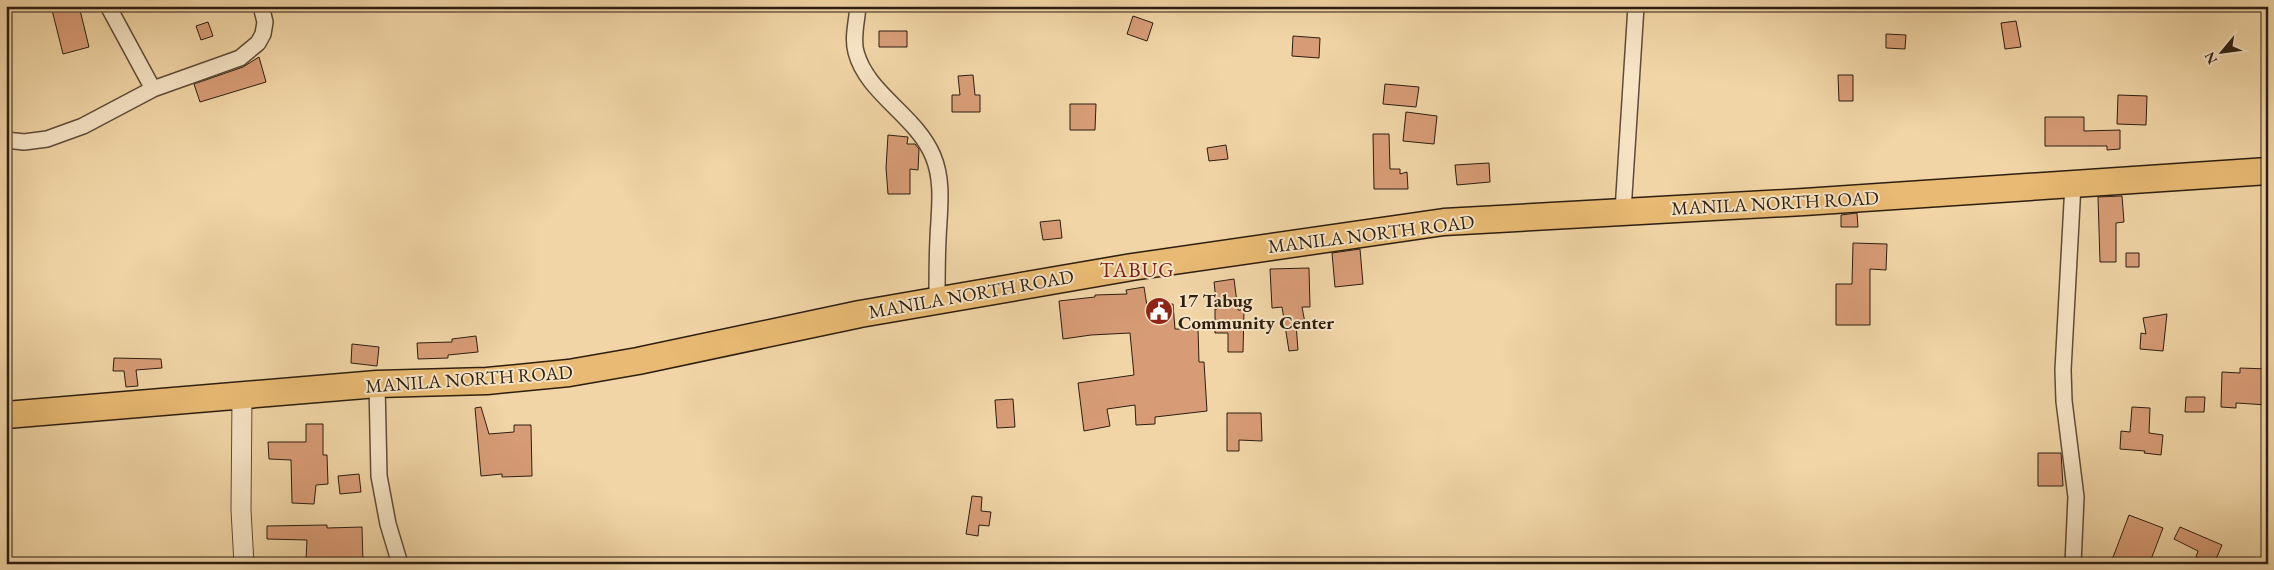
<svg xmlns="http://www.w3.org/2000/svg" width="2274" height="570" font-family="'EB Garamond',serif">
	<rect width="100%" height="100%" fill="#f1d5a6"/>
	<filter id="stains"><feTurbulence type="fractalNoise" baseFrequency=".004" numOctaves="4"/><feColorMatrix values="0 0 0 0 .2 0 0 0 0 .09 0 0 0 0 .02 0 0 0 .5 -.17"/></filter>
	<radialGradient id="worn" r=".72"><stop offset=".6" stop-color="#630" stop-opacity="0"/><stop offset="1" stop-color="#630" stop-opacity=".3"/></radialGradient>
	<path fill="#d79c76" stroke="#2d1e10" d="M67,6H79L89,47L63,54L52,10Z
		M1133,16L1153,23L1147,41L1127,34Z
		M2016,21L2021,47L2005,49L2001,23Z
		M208,22L213,36L201,40L196,26Z
		M879,31H907V47H879Z
		M1886,34L1906,35L1905,49L1886,48Z
		M1293,36L1320,38L1319,58L1292,56Z
		M259,57L266,82L200,102L194,84L243,67Z
		M973,75L975,95H980V112H952V95H960L958,76Z
		M1838,75H1853V101H1839Z
		M1385,84L1419,87L1416,107L1383,104Z
		M2118,95L2147,96L2146,125L2117,124Z
		M1070,104H1096L1095,130H1070Z
		M1406,112L1437,116L1434,144L1403,141Z
		M2045,117H2084V131L2120,130V149L2107,150V146H2045Z
		M1373,134H1389L1390,169H1400V174L1407,172L1408,189H1374Z
		M888,135L908,137L907,144H915L919,149L918,170L910,169V194H888L886,168Z
		M1226,145L1228,159L1209,161L1207,148Z
		M1489,163L1490,182L1457,185L1455,165Z
		M2122,196L2124,222L2116,223V262H2100L2098,197Z
		M1857,213L1858,227H1841V215Z
		M1060,220L1062,238L1043,240L1040,222Z
		M1853,243L1887,244L1886,270L1870,269V325H1836V284H1852Z
		M1360,249L1363,284L1335,287L1332,253Z
		M2126,253H2139V267H2126Z
		M1309,268L1310,307H1302L1305,323L1296,324L1298,350L1289,351L1282,307L1272,308L1270,269Z
		M1234,279L1238,310H1244L1243,352H1228V333H1215V309H1217L1214,282Z
		M1144,287L1147,306L1173,304L1175,329H1198L1199,362H1204L1207,411L1155,417V424L1136,425L1135,405L1107,409L1110,426L1084,431L1078,383L1134,375L1130,333L1091,335L1063,339L1059,301L1095,297V295L1127,294L1126,290Z
		M2167,314L2163,351L2140,349L2141,333L2146,334L2143,318Z
		M476,336L478,352L448,355V358L418,359L417,343L452,342V339Z
		M352,344L379,347L377,366L351,363Z
		M114,358L161,359L162,368L136,370L138,386L126,387L124,371H113Z
		M2240,368L2268,369V405L2236,403V408L2221,407L2222,372L2240,373Z
		M2186,397H2205L2204,412H2185Z
		M1013,399L1015,427L997,428L995,400Z
		M481,407L489,434L514,432V425H531L532,476L502,477V474L481,476L475,408Z
		M2132,407L2150,408L2149,433L2163,435L2161,455L2144,453L2145,451L2120,449L2121,431L2130,432Z
		M1227,413H1261L1262,441L1239,440V451H1227Z
		M306,424H323V455H327L328,484L316,485L314,504L292,503L291,460L269,459L268,442H306Z
		M2038,453H2061L2063,486H2038Z
		M359,474L361,492L340,494L338,476Z
		M972,496L982,497L981,511L991,512L989,526L979,525L978,536L966,534Z
		M2129,515L2163,528L2150,562L2141,558L2140,564H2126L2112,560Z
		M327,525V528L362,527L363,564H337V561L306,559L307,540L267,539V526Z
		M2180,527L2222,545L2214,564L2196,557L2198,551L2174,539Z"/>
	<g fill="none" stroke-linecap="round" stroke-linejoin="round">
		<g stroke="#5e4c36" stroke-width="18">
			<path id="minor" d="M108,6L153,89
				M858,6C857,21 852,38 856,52C867,94 916,115 933,156C944,182 939,211 938,239C937,259 937,280 937,300
				M6,140L24,142L47,139L83,126L153,89L240,58L258,43L263,34L265,22L261,6
				M1623,211L1636,6
				M377,384L379,476L388,524L400,564
				M2073,564L2076,497L2064,401L2063,370L2073,184"/>
		</g>
		<g stroke="#5e4c36" stroke-width="21">
			<path id="tertiary" d="M242,397L241,510L244,564"/>
		</g>
		<g stroke="#2d1e10" stroke-width="29">
			<path id="trunk" d="M6,415L377,384L487,381L569,373L638,361L860,314L1132,267L1444,222L1804,202L2268,171"/>
		</g>
		<use href="#minor" stroke="#f6e4c5" stroke-width="15"/>
		<use href="#tertiary" stroke="#f6e4c5" stroke-width="19"/>
		<use href="#trunk" stroke="#e8ba73" stroke-width="26"/>
	</g>
	<defs>
		<g id="civic-disc" transform="scale(1.4375)"><circle r="9.5" fill="#8f2418" stroke="#f6e4c5"/><path d="M-.6-6.5H3V-4.5H.6V-3L4-1V1h2V6H-6V1h2V-1L-.6-3ZM-1.2 2.5V6h2.4V2.5Z" fill="#fff"/></g>
	</defs>
	<g fill-rule="evenodd">
		<use href="#civic-disc" x="1159" y="311"/>
	</g>
	<g text-anchor="middle" dominant-baseline="central" stroke-width="4" stroke-linejoin="round" paint-order="stroke">
		<g font-size="19" fill="#2d1e10" stroke="#f6e4c5">
			<text transform="translate(1775 203) rotate(-3)">MANILA NORTH ROAD</text>
			<text transform="translate(1371 234) rotate(-7)">MANILA NORTH ROAD</text>
			<text transform="translate(971 294) rotate(-10)">MANILA NORTH ROAD</text>
			<text transform="translate(469 379) rotate(-4)">MANILA NORTH ROAD</text>
		</g>
		<g font-size="19" font-weight="bold" fill="#2d1e10" stroke="#f6e4c5" text-anchor="start">
			<text x="1178" y="300">17 Tabug<tspan x="1178" dy="22">Community Center</tspan></text>
		</g>
		<g font-size="21" letter-spacing="1" fill="#7a1f14" stroke="#f6e4c5">
			<text x="1137" y="269">TABUG</text>
		</g>
	</g>
	<rect width="2274" height="570" fill="none" stroke="#f1d5a6" stroke-width="25"/>
	<rect x="8" y="8" width="2259" height="555" fill="none" stroke="#2d1e10" stroke-width="2.5"/>
	<rect x="12" y="12" width="2249" height="545" fill="none" stroke="#2d1e10"/>
	<g transform="translate(2222 52) rotate(241)" stroke="#f6e4c5" stroke-width="4" paint-order="stroke">
	<path d="M0-4L9 19L0 12L-9 19Z" fill="#2d1e10"/>
	<text y="-8" font-size="14" font-weight="bold" text-anchor="middle" fill="#2d1e10">N</text>
	</g>
	<rect width="100%" height="100%" filter="url(#stains)"/>
	<rect width="100%" height="100%" fill="url(#worn)"/>
</svg>
